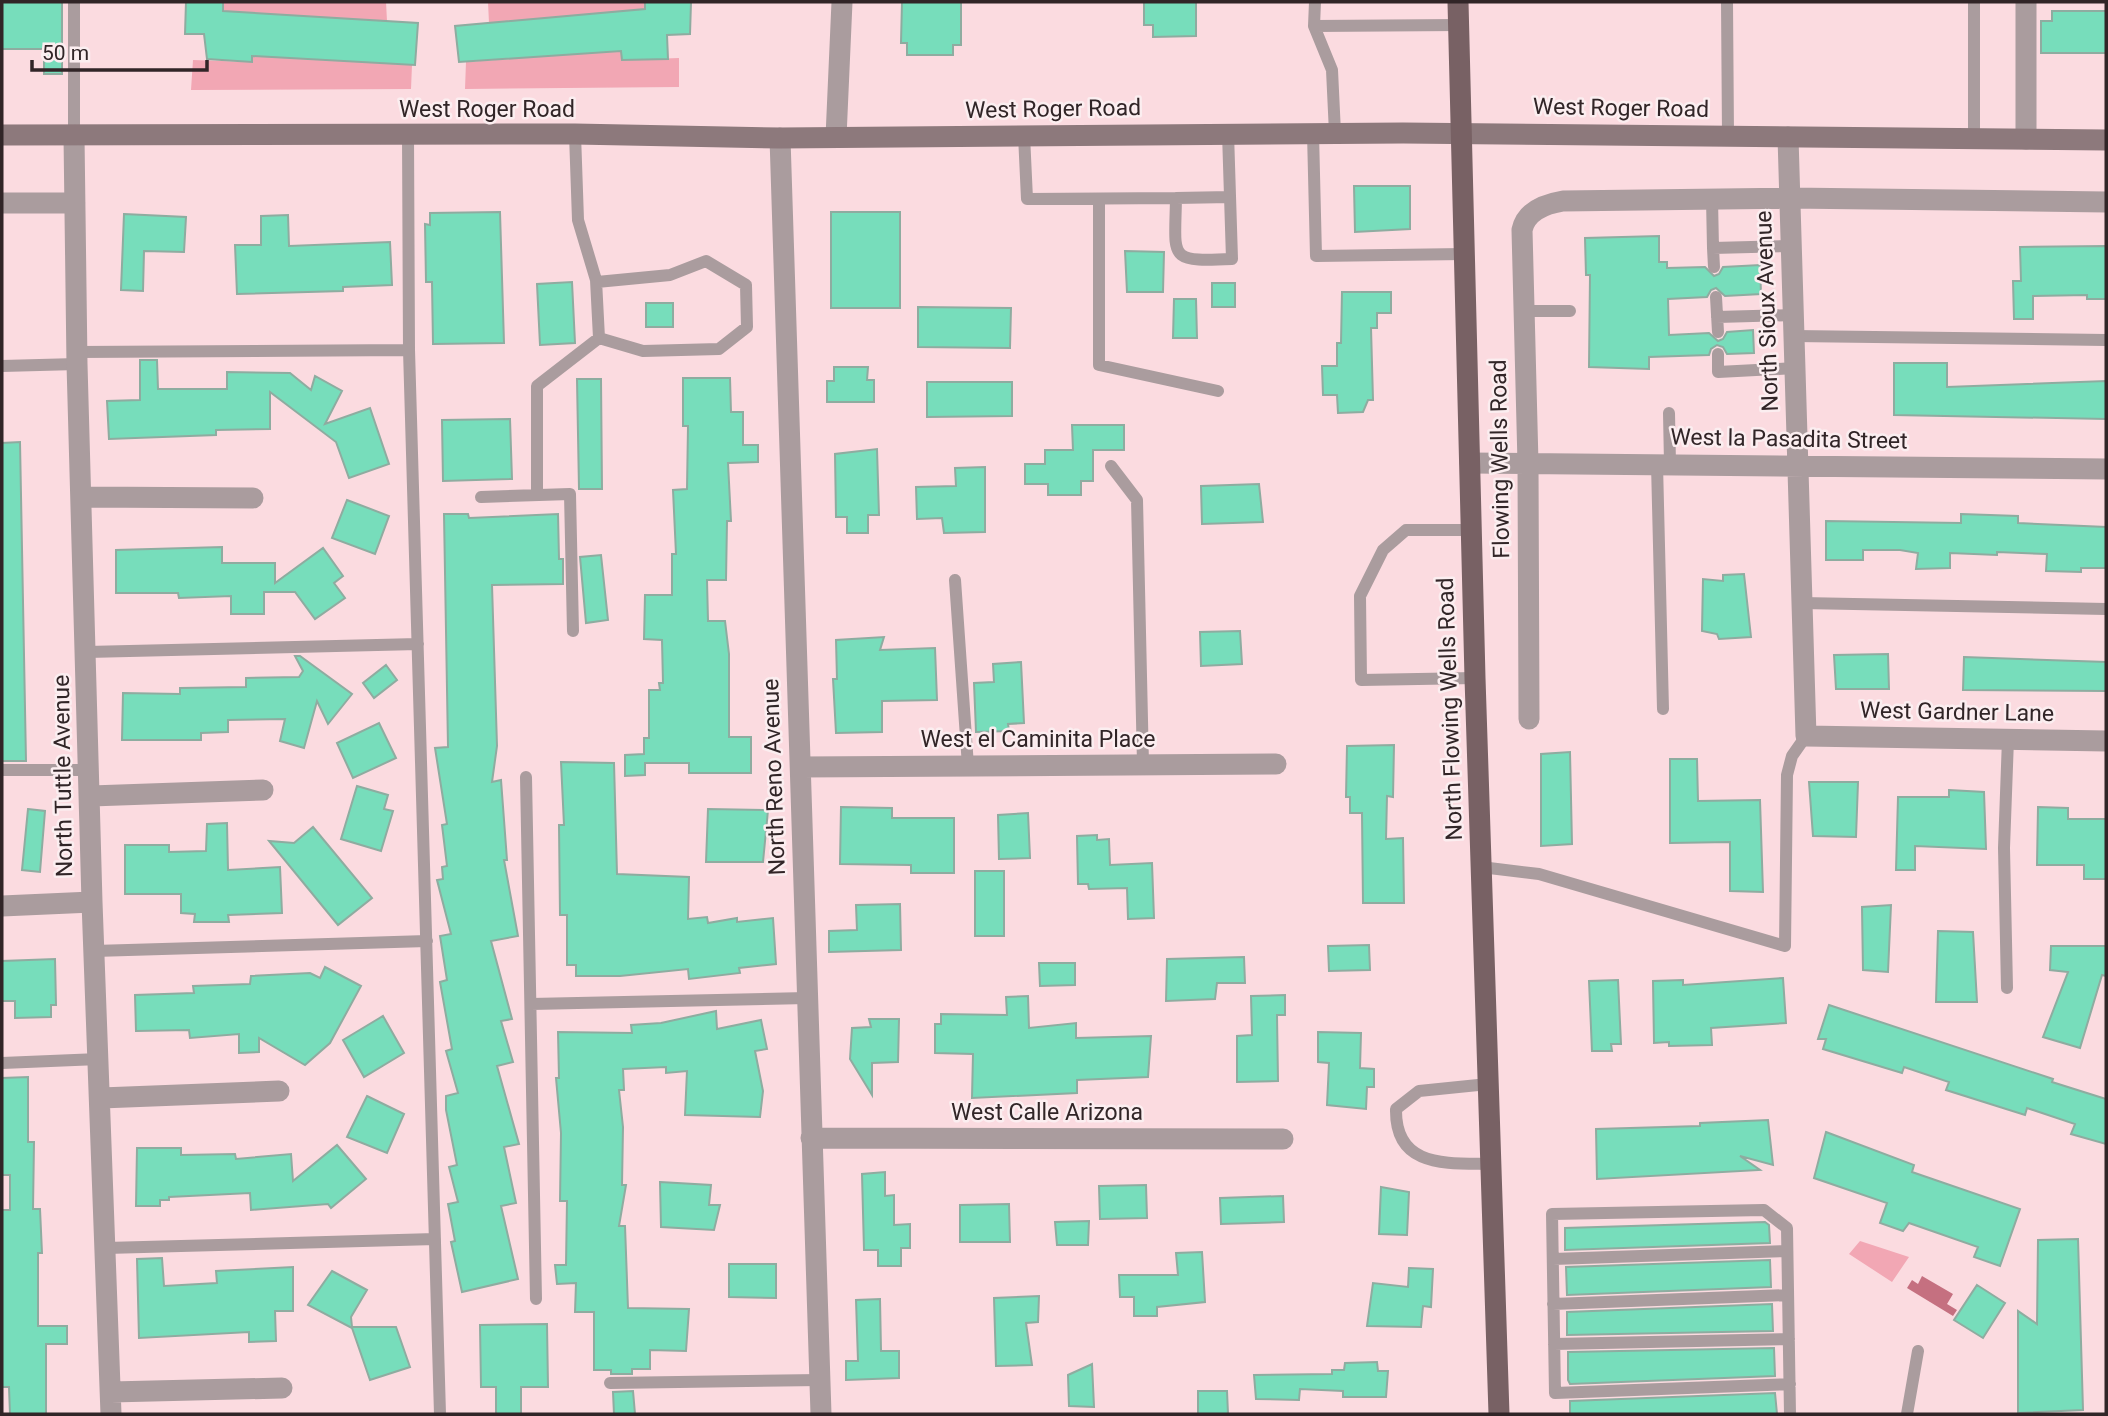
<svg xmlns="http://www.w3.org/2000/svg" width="2108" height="1416" font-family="Roboto,sans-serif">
	<rect width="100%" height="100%" fill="#fbdbe0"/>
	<path fill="#f2a7b4" d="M223,2H386L387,21L223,11Z
		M488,2H645V9L489,23Z
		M621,51L622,60L679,58V87L465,89L466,62Z
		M252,56L412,65L411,89L191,90L193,60L251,62Z
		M1860,1241L1909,1257L1892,1282L1849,1254Z"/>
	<path fill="#c57080" d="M1922,1276L1953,1294L1947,1304L1957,1310L1953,1316L1907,1288L1912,1280L1918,1284Z"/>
	<path fill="#7db" stroke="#8eaca0" stroke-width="2" d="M2,2H62V74H44V49H2Z
		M186,2H223V11L418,23L415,65L252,56V62L207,59L204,34H185Z
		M645,2H691L690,34L667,35L668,59L622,60L621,51L459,62L455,26L645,9Z
		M902,2H961V45H953V55H907V43H901Z
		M1144,2H1196V36L1153,37V25H1144Z
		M2052,11H2106V53H2041V21H2052Z
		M1354,186H1410V229L1355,232Z
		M500,212L504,343L433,344L432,282H426L425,224L430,225V213Z
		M831,212H900V308H831Z
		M124,214L186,217L184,252L144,251L143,291L121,290Z
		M288,215L289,246L390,242L392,285L343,287V291L237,294L235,245H261V216Z
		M1659,236V262H1667V268L1705,267L1714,276L1719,274L1723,267L1760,265L1761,294L1725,296L1716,288L1711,290L1707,297L1668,299L1669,335L1709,333L1718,341L1723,339L1727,332L1753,330L1754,353L1727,354L1723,347L1717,345L1711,349L1709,355L1649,357V369L1589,367L1590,275H1586L1585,238Z
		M2106,246V299H2087V295L2033,296V319H2014L2013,281H2021L2020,247Z
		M1125,251L1164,252L1163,292H1127Z
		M572,282L575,343L540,345L537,284Z
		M1212,283H1235V307H1212Z
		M1342,292H1391V313H1377V328H1371L1373,400H1368L1363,412L1338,413L1337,395H1323L1322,366H1337V343H1341Z
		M1174,299H1196L1197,338H1173Z
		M646,303H673V327H646Z
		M918,307L1011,308L1010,348L918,347Z
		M140,360H157L158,389H227V372L290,373L311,390L315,376L342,391L325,424L370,408L389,464L349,478L336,442L270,392V429L216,430V435L109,439L107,401L140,400Z
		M1894,363H1947V387L2106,381V419L1894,415Z
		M834,367H868L867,380H874V402H827V381H834Z
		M683,378H730L731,412H743V445H758V462L728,463L731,521H727L726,580H707L708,621H725L729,654V737H751V773H689V763H645V775L625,776V755L644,754V738H649V690H660L659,683H663L662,640L644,639L645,595H672V554H676L673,490L687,489L688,426H683Z
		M577,379H601L602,489H579Z
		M927,382H1012V416L927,417Z
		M510,419L512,479L443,481L442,420Z
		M1072,425H1124V450H1093V481H1081V495H1048V484H1025V464H1045V450H1073Z
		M20,442L26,761H2V443Z
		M877,449L879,515H868V533H847V517H836L835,454Z
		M985,467V532L944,533L942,518L917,519L916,487L956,486L955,468Z
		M1259,484L1263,522L1202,524L1201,486Z
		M347,500L389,516L375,554L332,538Z
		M444,514H468L469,518L558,514L559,559H563V584L492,585L497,746L492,782L501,780L507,860H504L518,936L491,941L512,1019L501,1021L513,1062L497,1066L519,1144L504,1147L516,1203L501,1206L518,1279L462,1292L451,1242L455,1241L448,1204L458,1202L449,1167L457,1165L446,1110V1096L458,1093L446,1051L452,1049L440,982L447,980L440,936L451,934L437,880L443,879L442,867L447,866L442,825L447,824L435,748L448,747Z
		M1961,514L2018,516V523L2106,527V568H2081V572L2046,571L2047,554L1997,552V555L1950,553V568L1916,569L1918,553L1900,550H1863V560H1826V521L1961,523Z
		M222,547V563H275V583L323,548L343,576L334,583L345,598L315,619L295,592H264V614H231V596L179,598L178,593H116V550Z
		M601,555L608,620L586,623L580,557Z
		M1744,574L1751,637L1719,639L1717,634L1702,631L1703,579L1723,581V575Z
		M1240,631L1242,664L1201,666L1200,632Z
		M884,637L880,650L935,648L937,700L882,701V732L836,733L833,679H837L836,640Z
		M1888,654L1889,689H1836L1834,655Z
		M295,656H300L352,694L328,724L317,701L304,748L280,741L285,719L228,720V732L201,733V740H122L123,693L180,694V688L246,687V678L299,677L303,671Z
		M1964,657L2106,662V691L1963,690Z
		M1021,662L1024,723L1008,724L1009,731L976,732L974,683L994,682L993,664Z
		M386,665L397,680L374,698L363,683Z
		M379,723L396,758L353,778L337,743Z
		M1394,745L1393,797L1387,796L1386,839L1403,838L1404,903H1363L1362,813H1350V797H1346L1347,746Z
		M1570,752L1572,844L1541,846V754Z
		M1670,759H1697L1698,801L1760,800L1763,892L1730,891V842L1670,843Z
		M561,762L614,763L617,874L689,877L688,919L707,917L708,923L737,918V922L773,918L776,964L739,968L740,973L689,979L688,969L620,976H576V965H567V915H560L559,825H564Z
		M1809,782H1858L1856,837L1813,836Z
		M357,786L388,795L384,809L393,811L381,851L341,839Z
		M1949,790L1984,792L1986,849L1915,846V870H1896L1898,797H1949Z
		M841,807L892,808V818H954V873H911V865L840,864Z
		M2038,807L2068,808V819H2106V879H2084V865H2037Z
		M28,809L45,811L40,872L22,870Z
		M708,809L768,810L763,862H706Z
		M1028,813L1030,858L999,859L998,815Z
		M227,823L228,870L280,867L282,913L228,915L229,922H194L195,914L181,913V894H125V845H169V852L206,851L207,824Z
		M313,827L372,898L338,925L269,841L294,843Z
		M1097,835V840L1109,839L1110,865L1152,863L1154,918L1128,919L1127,888L1089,889L1088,884H1078L1077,836Z
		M975,871H1004V936H975Z
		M900,904L901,950L829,952V931L857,930L856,905Z
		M1891,905L1888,972L1863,970L1862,907Z
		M1938,931L1973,932L1977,1002H1936Z
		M1369,945L1370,970L1329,971L1328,946Z
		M2051,946H2106V976L2102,975L2080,1048L2043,1037L2068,972L2050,970Z
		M1244,957L1245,983H1217L1215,999L1166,1001L1167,959Z
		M55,959L56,1005H51V1017L15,1018V1001H2V961Z
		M1039,963H1075V985L1040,986Z
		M325,967L361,986L330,1043L305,1065L259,1038V1052L239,1053V1034L190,1038L189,1030L136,1031L135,995L194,993L193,986L250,984L251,976L310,973L320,978Z
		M1783,978L1786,1023L1711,1028L1712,1045L1669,1046V1042L1654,1043L1653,981L1683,980V985Z
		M1618,980L1621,1044H1611L1612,1051H1592L1589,981Z
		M1285,995V1015H1277L1278,1081L1237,1082V1036L1252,1035L1251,996Z
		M1028,996L1029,1028L1076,1023V1038L1151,1036L1148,1077L1077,1080V1093L972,1098L973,1054L935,1053V1024H941V1014L1007,1015L1006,997Z
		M1829,1005L2053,1079L2052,1082L2106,1099V1144L2071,1134L2075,1124L2027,1108L2025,1115L1946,1090L1949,1082L1904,1067L1902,1073L1823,1049L1826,1039H1818Z
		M716,1011L717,1029L761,1020L767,1049L755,1051L763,1091L760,1117L685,1115L687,1071L666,1073V1067L623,1069L624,1090H619L623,1127L622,1185H626L619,1226H625L628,1308L689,1309L686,1351L650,1350V1369H632V1374H611V1370H594V1312H575L576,1283L557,1284L555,1265H566L567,1201H560L561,1133L556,1078H559L558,1032L632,1033L631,1025L661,1023Z
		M383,1016L404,1053L364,1077L343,1040Z
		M869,1019H899L898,1062L872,1063V1095L850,1059L852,1028L871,1027Z
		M1318,1032L1361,1033L1360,1068L1374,1069V1087H1367L1366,1109L1327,1105L1329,1063L1318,1062Z
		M28,1077V1142H34L33,1209H40L42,1253H38V1326H67V1344H46V1414H10L9,1387H2V1210H10V1175H2V1078Z
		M367,1096L404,1114L387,1153L347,1137Z
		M1768,1120L1773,1165L1740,1156L1760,1170L1597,1179L1596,1129L1700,1126V1123Z
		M1826,1132L1914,1165L1912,1172L2020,1209L2000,1266L1974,1257L1978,1247L1909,1223L1903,1231L1880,1223L1887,1203L1814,1178Z
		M337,1145L366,1179L331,1208L328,1204L251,1210L250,1193L169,1197V1200H160V1206H136L137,1148H181V1155L235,1154L236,1159L291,1154L293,1181Z
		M885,1172V1196L894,1195V1225L910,1224V1248H901V1266H878V1250H864L862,1174Z
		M660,1182L711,1185L709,1205H720L714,1230L661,1227Z
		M1146,1185L1147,1218L1100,1219L1099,1186Z
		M1381,1187L1409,1192L1407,1235L1379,1234Z
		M1283,1196L1284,1222L1221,1224L1220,1198Z
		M1009,1204L1010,1242H960V1205Z
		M1089,1221L1088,1245H1057L1055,1222Z
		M1765,1222L1769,1225L1770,1243L1565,1250V1228Z
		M2078,1239L2083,1410L2018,1413V1311L2037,1324L2038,1240Z
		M1202,1252L1205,1302L1157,1307V1316H1134V1297H1120L1119,1275H1178L1176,1253Z
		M162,1258L164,1286L217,1283L216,1271L293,1267V1311H275L276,1341L249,1342V1332L139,1338L137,1259Z
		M1770,1260L1771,1287L1567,1295L1566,1267Z
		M729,1264H776V1298L729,1297Z
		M1409,1268L1433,1269L1431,1307L1423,1306L1421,1327L1367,1326L1373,1283L1408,1287Z
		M332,1271L367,1290L351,1317L352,1327H396L410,1367L370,1380L352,1328L308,1305Z
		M1977,1285L2005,1303L1983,1338L1954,1320Z
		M1039,1296L1038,1322L1026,1323L1032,1365L996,1366L994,1298Z
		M880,1299L881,1351H899V1378L846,1380V1361H858L856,1300Z
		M1772,1304L1773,1331L1567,1335V1312Z
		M547,1324L548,1387H521V1414H496V1387H481L480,1325Z
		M1774,1348L1775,1376L1570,1384L1568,1380V1352Z
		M1377,1362L1378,1371H1388L1386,1397H1343V1391L1300,1389L1299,1400L1256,1399L1254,1375L1332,1374V1370H1344L1345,1363Z
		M1092,1364L1094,1407L1069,1406L1068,1375Z
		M633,1391L635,1414H614L613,1392Z
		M1198,1391H1227L1228,1414H1198Z
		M1775,1393L1777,1414H1570V1401Z"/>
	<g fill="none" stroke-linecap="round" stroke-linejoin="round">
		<path stroke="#aa9c9e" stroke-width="12" d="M1315,2L1314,26L1332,70L1335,133
			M1727,2L1728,136
			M1974,2V139
			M1314,26L1459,25
			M1228,133L1232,259C1167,262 1175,259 1176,198L1230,197
			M1313,133L1316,256L1464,254
			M408,135L409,350L440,1414
			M1024,135L1027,199L1176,198
			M74,136V2
			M1099,199V365L1218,391
			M1712,199L1713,248L1791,246
			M1713,248L1714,267
			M597,282L670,275L706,261L746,285L747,327L719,349L643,351L599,338
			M1716,297L1718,332
			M1524,311H1570
			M1717,317L1793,315
			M1794,336L2106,340
			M77,352L409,350
			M1718,354V372L1795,368
			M2,366L77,364
			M1669,413L1670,464
			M1657,464L1663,709
			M1111,466L1137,500L1143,764
			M537,495V386L599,338L596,280L578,220L575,134
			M481,497L570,494L573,631
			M1471,530H1406L1383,550L1360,596L1361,680L1475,678
			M955,580L968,766
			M1802,603L2106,609
			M87,652L418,644
			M2,770H90
			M526,777L536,1299
			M1481,867L1539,874L1785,946L1787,775L1792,756L1806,736
			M94,951L427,941
			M2007,988L2004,848L2008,739
			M531,1004L807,998
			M2,1063L99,1059
			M1488,1084L1419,1091L1396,1109C1395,1168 1446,1163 1490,1164
			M106,1248L435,1239
			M1553,1259L1787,1251
			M1553,1304L1788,1295
			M1554,1344L1789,1339
			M610,1383L820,1380
			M1790,1384L1555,1393L1552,1214L1764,1210L1787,1228L1790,1414
			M1907,1414L1918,1351"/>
		<path stroke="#aa9c9e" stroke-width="21" d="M2026,2V139
			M74,136L77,364L92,902L111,1414
			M836,137L842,2
			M1788,137L1806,736L2106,741
			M780,138L821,1414
			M2,203H75
			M1470,463L2106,469
			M83,497L253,498
			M1529,719L1528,463L1522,230C1526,211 1545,204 1563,201L1790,198L2106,202
			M801,767L1276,764
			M91,796L263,790
			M2,906L92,902
			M101,1098L279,1091
			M811,1138L1283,1139
			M111,1392L282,1388"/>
		<path stroke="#8d797c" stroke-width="21" d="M2,135L575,134L780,138L1403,133L2106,140"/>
		<path stroke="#786164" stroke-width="21" d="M1458,2L1475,678L1499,1414"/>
	</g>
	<g text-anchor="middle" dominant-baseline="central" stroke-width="5" stroke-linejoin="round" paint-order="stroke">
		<g font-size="23" fill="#312527" stroke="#fbeef0">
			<text transform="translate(1621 108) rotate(1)">West Roger Road</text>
			<text x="487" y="109">West Roger Road</text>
			<text transform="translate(1053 109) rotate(-1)">West Roger Road</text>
			<text transform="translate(1767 311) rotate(-92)">North Sioux Avenue</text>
			<text transform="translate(1789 439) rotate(1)">West la Pasadita Street</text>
			<text transform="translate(1500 459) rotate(-91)">Flowing Wells Road</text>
			<text transform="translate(1450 709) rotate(-92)">North Flowing Wells Road</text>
			<text transform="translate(1957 712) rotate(1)">West Gardner Lane</text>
			<text x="1038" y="739">West el Caminita Place</text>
			<text transform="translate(63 776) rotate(-91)">North Tuttle Avenue</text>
			<text transform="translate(774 777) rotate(-92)">North Reno Avenue</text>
			<text x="1047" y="1112">West Calle Arizona</text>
		</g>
	</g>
	<rect width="2108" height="1416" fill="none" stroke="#312527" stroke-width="7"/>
	<path d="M32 60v10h175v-10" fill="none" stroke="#312527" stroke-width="3.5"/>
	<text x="42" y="60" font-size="21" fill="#312527" stroke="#fbeef0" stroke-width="5" paint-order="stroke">50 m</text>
</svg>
